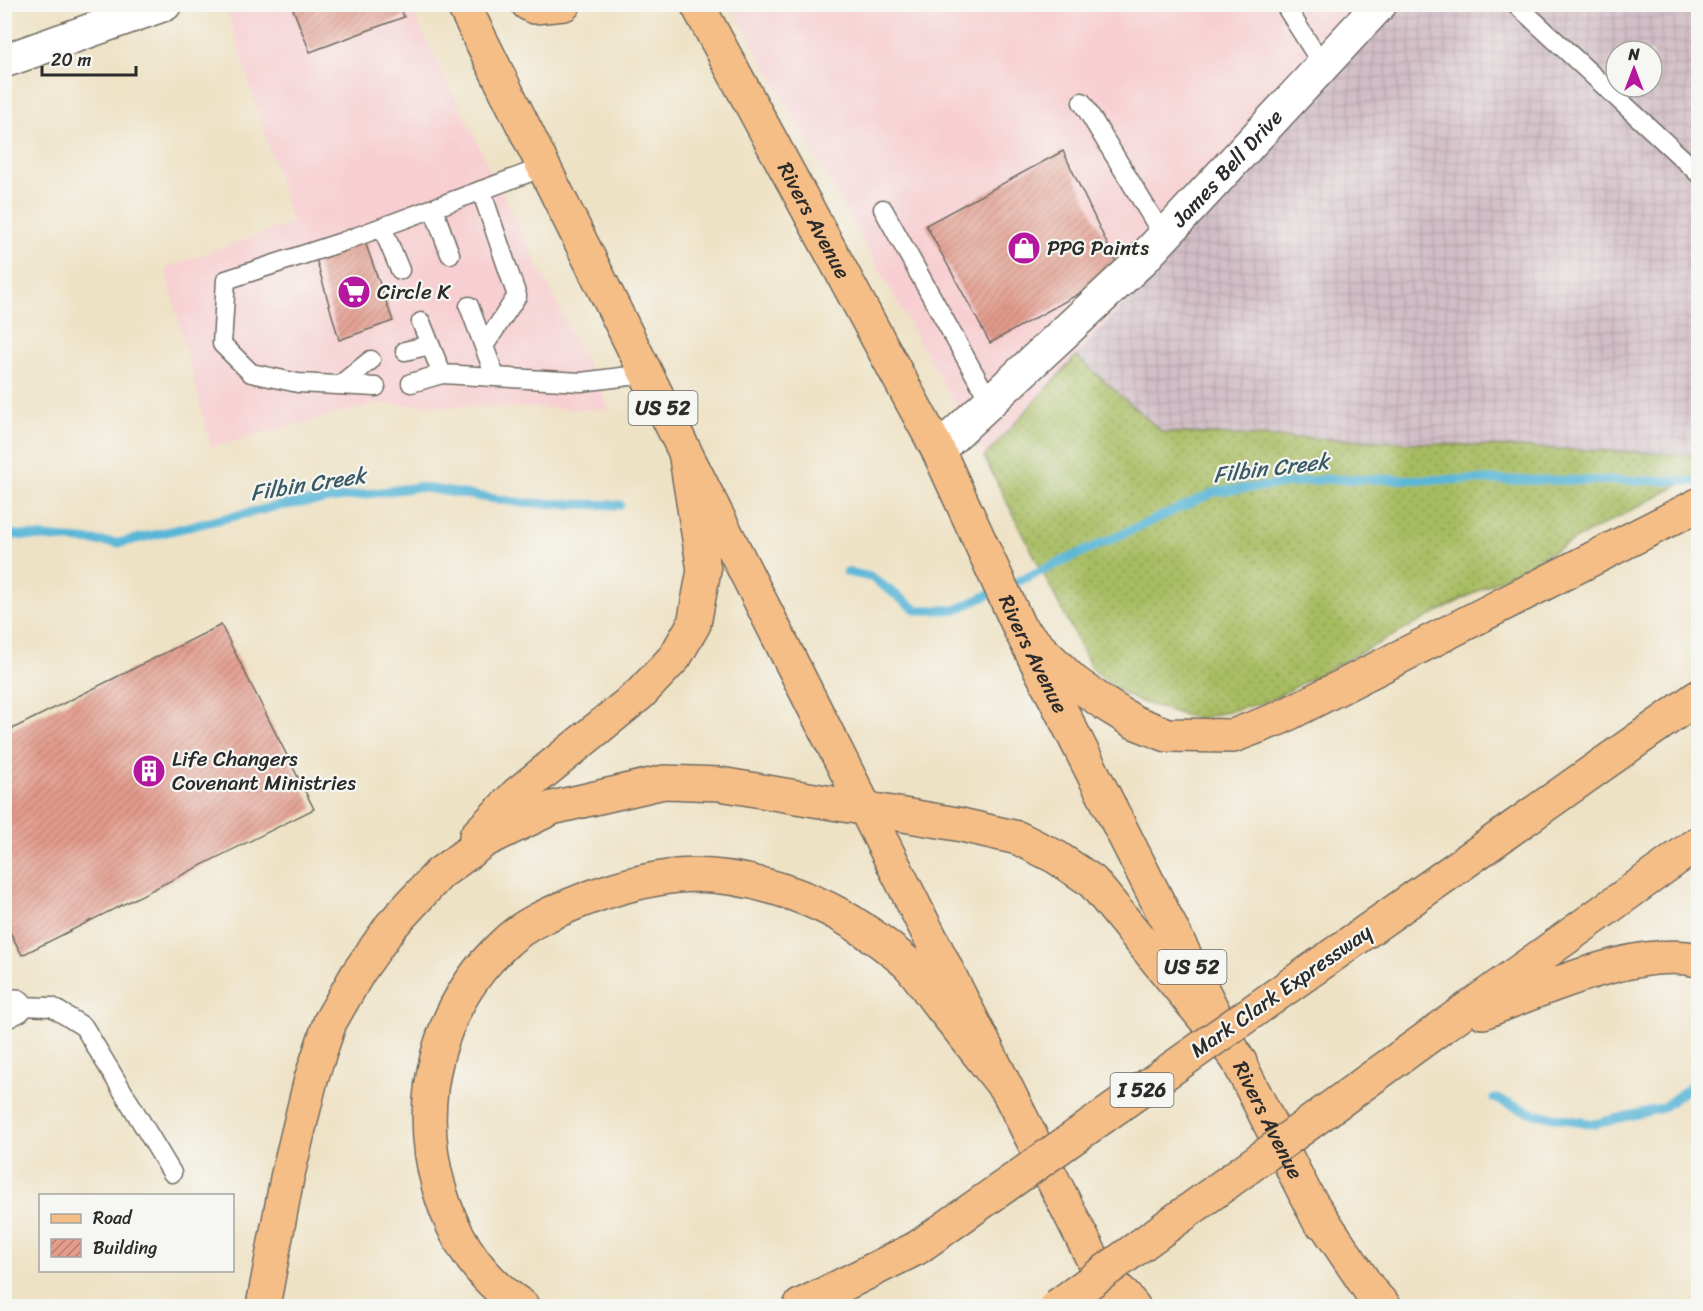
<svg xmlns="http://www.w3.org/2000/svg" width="1703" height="1311" font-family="Sriracha,sans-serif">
	<defs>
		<pattern id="industrial-grid" width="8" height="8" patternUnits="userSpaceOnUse" patternTransform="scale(1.5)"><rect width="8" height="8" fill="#d2bdc6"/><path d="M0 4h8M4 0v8" fill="none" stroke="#b4a3aa"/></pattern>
		<pattern id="grass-dots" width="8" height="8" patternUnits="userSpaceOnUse" patternTransform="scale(1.5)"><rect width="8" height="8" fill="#a7bc61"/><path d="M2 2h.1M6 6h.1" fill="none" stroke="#889950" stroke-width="1.8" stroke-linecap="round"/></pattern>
		<pattern id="building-hatch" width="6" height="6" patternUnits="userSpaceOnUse" patternTransform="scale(1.5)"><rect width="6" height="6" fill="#e39b8c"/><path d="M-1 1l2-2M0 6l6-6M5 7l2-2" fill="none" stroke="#b87f73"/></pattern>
	</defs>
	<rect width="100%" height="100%" fill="#f6f6f2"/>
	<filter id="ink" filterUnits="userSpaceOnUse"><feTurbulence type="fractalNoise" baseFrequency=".0167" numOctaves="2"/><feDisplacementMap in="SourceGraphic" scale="12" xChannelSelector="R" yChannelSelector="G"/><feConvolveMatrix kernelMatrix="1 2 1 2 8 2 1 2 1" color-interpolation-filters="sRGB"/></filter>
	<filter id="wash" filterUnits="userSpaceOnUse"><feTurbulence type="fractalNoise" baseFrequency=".008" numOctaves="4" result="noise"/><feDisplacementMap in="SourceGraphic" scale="24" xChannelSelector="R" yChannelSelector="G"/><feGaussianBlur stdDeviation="1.35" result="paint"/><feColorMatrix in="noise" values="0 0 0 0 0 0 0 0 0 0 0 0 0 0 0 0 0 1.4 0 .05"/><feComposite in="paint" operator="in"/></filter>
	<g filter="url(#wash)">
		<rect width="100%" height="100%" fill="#eee2c5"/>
		<path fill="#f7cfd2" d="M232,5H409L610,410L375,404L211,447L165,268L292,223L228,14Z
			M731,5H1397L984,457Z"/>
		<path fill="url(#industrial-grid)" fill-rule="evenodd" d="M1397,5H1698V455L1162,432L1076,356ZM1616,51H1652V87H1616Z"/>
		<path fill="url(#grass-dots)" stroke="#697446" stroke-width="1.5" d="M1076,356L1162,432L1698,455V475L1267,702L1197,719L1138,701L1112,687L1091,667L984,457Z"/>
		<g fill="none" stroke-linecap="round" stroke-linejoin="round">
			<path stroke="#59b6d7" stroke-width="9" d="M4,534L119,543L278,506L418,487L522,503L620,505
				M847,572L871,577L917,610H955L1215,492L1326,479L1698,481
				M1494,1098L1535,1114L1594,1124L1662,1108L1698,1081"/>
		</g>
		<g id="blocks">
			<path fill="url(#building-hatch)" d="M291,4H398L404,17L310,52Z
				M1063,151L1120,271L990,343L926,225Z
				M364,239L393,321L339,340L315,255Z
				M221,625L314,809L22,955L4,921V733Z"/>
		</g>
	</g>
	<g filter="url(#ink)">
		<use href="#blocks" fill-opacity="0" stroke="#6f6b61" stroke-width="1.5"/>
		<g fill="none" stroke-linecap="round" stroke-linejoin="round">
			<g stroke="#6f6b61" stroke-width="21">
				<path id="service" d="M1284,4L1323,66
					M1516,4L1698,173
					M1082,102L1164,237
					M481,190L517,296L484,346
					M433,208L450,254
					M883,209L990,402
					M382,227L400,270
					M469,306L495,376
					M421,322L442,374
					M405,351L430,345
					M411,383L442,374L581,382L646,374
					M340,385L371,360
					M376,387L298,383L251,373L222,344L226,280L342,242L544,167
					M16,1006L52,1007L84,1027L172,1173"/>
			</g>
			<g stroke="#6f6b61" stroke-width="36">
				<g id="minor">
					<path d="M4,61L165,4"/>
					<path id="s1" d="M938,450L1141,261L1380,4"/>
					<path d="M4,1012L16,1006"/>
				</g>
			</g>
			<g stroke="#6f6b61" stroke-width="36">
				<g id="primary">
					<path d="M463,4L685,452L1107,1287"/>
					<path d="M528,4L534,7L564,4"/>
					<path id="s2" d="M697,4L938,450L1020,629L1319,1221"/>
				</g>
			</g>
			<g stroke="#6f6b61" stroke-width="36">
				<path id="motorway" d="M1020,629L1073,681L1105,704L1134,722L1167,735L1233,736L1280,718L1698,505
					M476,836L517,794L640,694L675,657L694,624L704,570L685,452
					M1367,931L1698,697
					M1483,1012C1541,990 1637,946 1698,960
					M1442,1027L1698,843
					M1306,1195L1371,1292L1384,1306
					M1094,1262L1133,1306
					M263,1306L287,1178L311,1079L330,1022L358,973L391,926L439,874L484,841L552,808L664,782L720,784L957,824L1018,838L1056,857L1092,881L1240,1062
					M522,1306C480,1279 453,1237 439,1188C414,1100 438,1003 507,941C525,924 551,913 573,904C607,890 641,880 677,876C737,871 811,894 861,928C876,938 892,950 906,962C918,973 927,989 937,1002C961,1031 984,1061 1007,1090
					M800,1306L917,1248"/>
			</g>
			<use href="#service" stroke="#fff" stroke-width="18"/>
			<use href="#minor" stroke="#fff" stroke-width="33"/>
			<use href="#primary" stroke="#f6be87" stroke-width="33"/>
			<use href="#motorway" stroke="#f6be87" stroke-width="33"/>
			<g stroke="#6f6b61" stroke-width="36" stroke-linecap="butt">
				<path id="motorway-bridge" d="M917,1248L1367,931
					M1057,1306L1442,1027"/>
			</g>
			<use href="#motorway-bridge" stroke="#f6be87" stroke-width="33"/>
		</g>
	</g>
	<defs>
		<g id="shop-disc" transform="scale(1.725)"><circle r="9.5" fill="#b5179e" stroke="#f6f6f2"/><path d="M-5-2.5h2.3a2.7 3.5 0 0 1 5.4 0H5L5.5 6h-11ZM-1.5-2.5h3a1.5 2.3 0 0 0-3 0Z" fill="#fff"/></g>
		<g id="supermarket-disc" transform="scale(1.725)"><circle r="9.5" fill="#b5179e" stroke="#f6f6f2"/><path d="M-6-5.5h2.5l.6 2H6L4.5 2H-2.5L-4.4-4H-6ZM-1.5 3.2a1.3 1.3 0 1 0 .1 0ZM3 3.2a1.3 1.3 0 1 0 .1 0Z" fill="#fff"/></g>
		<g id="building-disc" transform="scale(1.725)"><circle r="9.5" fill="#b5179e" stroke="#f6f6f2"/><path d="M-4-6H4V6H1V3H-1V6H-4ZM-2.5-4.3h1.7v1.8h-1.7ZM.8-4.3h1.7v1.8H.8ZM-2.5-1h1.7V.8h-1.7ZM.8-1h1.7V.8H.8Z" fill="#fff"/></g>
	</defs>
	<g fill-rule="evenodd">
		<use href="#shop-disc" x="1024" y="248"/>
		<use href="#supermarket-disc" x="354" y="292"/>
		<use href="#building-disc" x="149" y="771"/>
	</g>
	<g text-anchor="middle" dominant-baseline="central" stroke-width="4.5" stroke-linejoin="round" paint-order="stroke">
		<g fill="#f6f6f2" stroke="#686867" stroke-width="1.5">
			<rect x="628.5" y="391" width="69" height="34" rx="4.5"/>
			<rect x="1157.5" y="950" width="69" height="34" rx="4.5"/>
			<rect x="1110.5" y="1073" width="63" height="34" rx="4.5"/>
		</g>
		<g font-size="20" font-weight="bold" fill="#2b2b2b">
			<text x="663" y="408">US 52</text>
			<text x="1192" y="967">US 52</text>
			<text x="1142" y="1090">I 526</text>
		</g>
		<g font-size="21" fill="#2b2b2b" stroke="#f6f6f2">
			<text stroke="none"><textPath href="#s1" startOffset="404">James Bell Drive</textPath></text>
			<text stroke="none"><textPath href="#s2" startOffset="246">Rivers Avenue</textPath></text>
			<text stroke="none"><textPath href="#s2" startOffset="732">Rivers Avenue</textPath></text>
			<text transform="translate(1281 991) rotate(-35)">Mark Clark Expressway</text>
			<text stroke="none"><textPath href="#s2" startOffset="1254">Rivers Avenue</textPath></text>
		</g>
		<g font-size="21" fill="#2b2b2b" stroke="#f6f6f2" text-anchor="start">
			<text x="1047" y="248">PPG Paints</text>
			<text x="377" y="292">Circle K</text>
			<text x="172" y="759">Life Changers<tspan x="172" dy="24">Covenant Ministries</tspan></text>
		</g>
		<g font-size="22" font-style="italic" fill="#3b5c67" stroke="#f6f6f2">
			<text transform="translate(1271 468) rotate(-7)">Filbin Creek</text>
			<text transform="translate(308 484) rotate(-9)">Filbin Creek</text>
		</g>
	</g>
	<rect width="1703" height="1311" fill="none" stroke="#f6f6f2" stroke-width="24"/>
	<rect x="39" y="1194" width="195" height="78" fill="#f6f6f2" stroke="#a5a5a2" stroke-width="1.5"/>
	<rect x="51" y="1214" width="30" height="9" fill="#f6be87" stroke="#a5a5a2" stroke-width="1.5"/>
	<text x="93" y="1224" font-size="18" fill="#2b2b2b">Road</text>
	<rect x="51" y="1239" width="30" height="18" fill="url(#building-hatch)" stroke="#a5a5a2" stroke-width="1.5"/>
	<text x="93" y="1254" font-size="18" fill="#2b2b2b">Building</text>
	<g transform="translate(1634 69)"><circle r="28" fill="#f6f6f2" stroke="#a5a5a2" stroke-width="1.5"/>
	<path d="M0-4.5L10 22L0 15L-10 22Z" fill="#b5179e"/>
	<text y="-9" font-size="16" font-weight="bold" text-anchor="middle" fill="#2b2b2b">N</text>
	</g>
	<path d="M42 66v9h94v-9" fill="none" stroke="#2b2b2b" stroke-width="3"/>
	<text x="51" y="66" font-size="18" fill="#2b2b2b" stroke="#f6f6f2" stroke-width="4.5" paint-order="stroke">20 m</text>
</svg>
